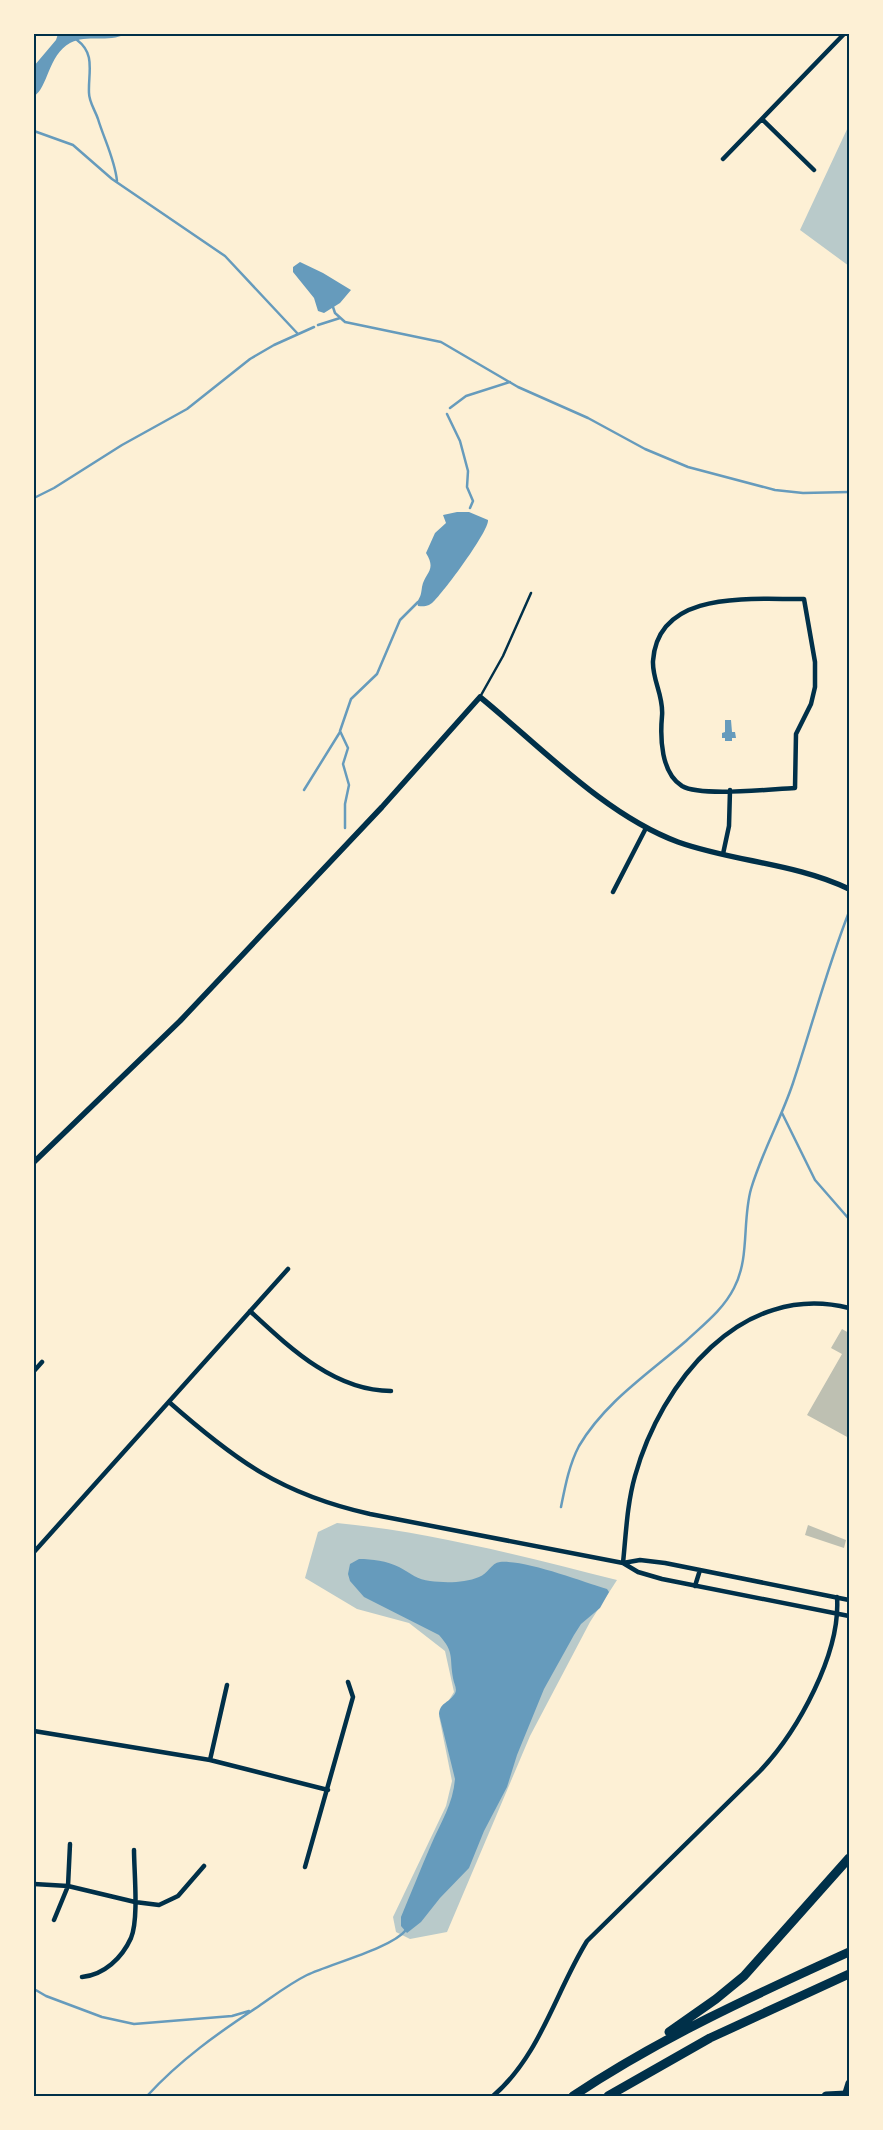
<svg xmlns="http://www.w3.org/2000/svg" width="883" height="2130" font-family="Roboto,sans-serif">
	<rect width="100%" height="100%" fill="#fdf0d5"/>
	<path fill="#b9caca" d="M849,125V266L800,230Z
		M337,1523C432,1532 525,1557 617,1580L590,1622L530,1736L447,1932L410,1939L396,1932L393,1917L446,1806L452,1781L439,1716L454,1692L445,1651L409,1623L357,1609L305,1578L318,1532Z"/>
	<path fill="#669bbc" d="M58,34H126C108,43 87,34 70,43C48,55 48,88 34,96V66L56,40Z
		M300,262L323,273L351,290L340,303L324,313L318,311L314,298L293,272V267Z
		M457,512H469L488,520C489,531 445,590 435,600C430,606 425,607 418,606L417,602C421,596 421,594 422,587C425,572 437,571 426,553L435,533L446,523L443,515Z
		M725,720H731L732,732H735L736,738H732V741H725V738H722V733L725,732Z
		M359,1559C372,1559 387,1561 399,1567C410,1573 418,1580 430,1581C445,1583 465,1583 479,1577C488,1574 491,1563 500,1562C527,1560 580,1581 607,1589L609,1592L600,1608L581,1624L574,1635L544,1689L517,1755L507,1787L484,1831L469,1868L440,1898L421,1922L407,1933L401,1926V1917C411,1893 421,1868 431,1845C441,1822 453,1804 455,1779L439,1714C440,1703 448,1703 453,1696C459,1690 454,1685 453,1678C449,1657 455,1653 439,1635L364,1597L350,1581L348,1574L350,1564Z"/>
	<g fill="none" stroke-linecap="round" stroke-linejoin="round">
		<path stroke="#669bbc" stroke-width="2.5" d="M77,40C96,54 88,73 89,93C89,102 95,110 98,119C104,139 115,160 117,181
			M34,131L73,145L112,179L225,256L298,334
			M332,304L335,313L345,322L441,342L518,387L588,418L645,449L688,467L775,490L803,493L849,492
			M318,325L340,318
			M450,408L466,396L510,382
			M447,414L460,441L468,471L467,487L473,501L470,508
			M34,498L54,488L122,445L187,409L250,359L274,345L314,327
			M304,790L340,732
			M345,828V804L349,785L343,764L348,748L340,731L351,699L377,674L400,620L418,602
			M782,1113L815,1180L849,1219
			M561,1507C565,1487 569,1465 579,1446C605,1402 648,1374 686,1341C703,1325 723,1310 734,1288C750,1258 742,1221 751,1189C762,1152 781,1119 793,1083C812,1026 827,968 849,912
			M34,1989L46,1996L102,2017L134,2024L232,2016L249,2011
			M147,2096C180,2060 218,2033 259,2006C275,1995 289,1984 307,1975C330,1964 392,1948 406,1930"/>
	</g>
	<path fill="#bec0b2" d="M842,1329L849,1333V1438L807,1415L842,1354L831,1348Z
		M808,1525L846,1540L844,1548L805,1535Z"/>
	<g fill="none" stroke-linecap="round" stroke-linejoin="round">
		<path stroke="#003049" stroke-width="2.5" d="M480,697L503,656L531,593"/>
		<path stroke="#003049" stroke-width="4.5" d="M762,119L814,170
			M723,159L844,34
			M804,599L815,662V687L811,704L796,734L795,788C770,789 701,797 682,786C661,773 660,738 662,716C664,696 652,680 653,661C658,588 754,600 804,599Z
			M723,854L729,826L730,790
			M613,892L646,828
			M250,1311C289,1347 334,1391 391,1391
			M34,1371L42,1362
			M169,1402C236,1461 281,1494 370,1514L623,1563L640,1560L665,1563L849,1600
			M34,1552L288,1269
			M623,1563C626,1534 627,1504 635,1476C661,1383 741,1281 849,1308
			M623,1563L638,1572L662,1579L849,1616
			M695,1586L700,1570
			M34,1731L210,1760L328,1790
			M210,1760L227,1685
			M305,1867L353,1697L348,1682
			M34,1884L68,1886L135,1902L159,1905L178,1896L204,1866
			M54,1920L68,1886L70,1844
			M82,1977C104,1975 122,1958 131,1938C139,1919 134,1871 134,1850
			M493,2096C540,2056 555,1993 587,1941L760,1771C798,1731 841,1653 837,1597"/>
		<path stroke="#003049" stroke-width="5.5" d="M34,1162L180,1021L382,807L480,697C540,746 605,815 678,842C734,862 795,863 849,889"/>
		<path stroke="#003049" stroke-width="7" d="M845,2096L849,2083"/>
		<path stroke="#003049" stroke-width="9" d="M669,2032L716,1999L744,1976L849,1858
			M573,2096C660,2038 754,1995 849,1952
			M608,2096L710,2038L849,1974
			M826,2096L846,2095"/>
	</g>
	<rect width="883" height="2130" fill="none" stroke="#fdf0d5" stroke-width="70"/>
	<rect x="35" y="35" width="813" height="2060" fill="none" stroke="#003049" stroke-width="2"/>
</svg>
